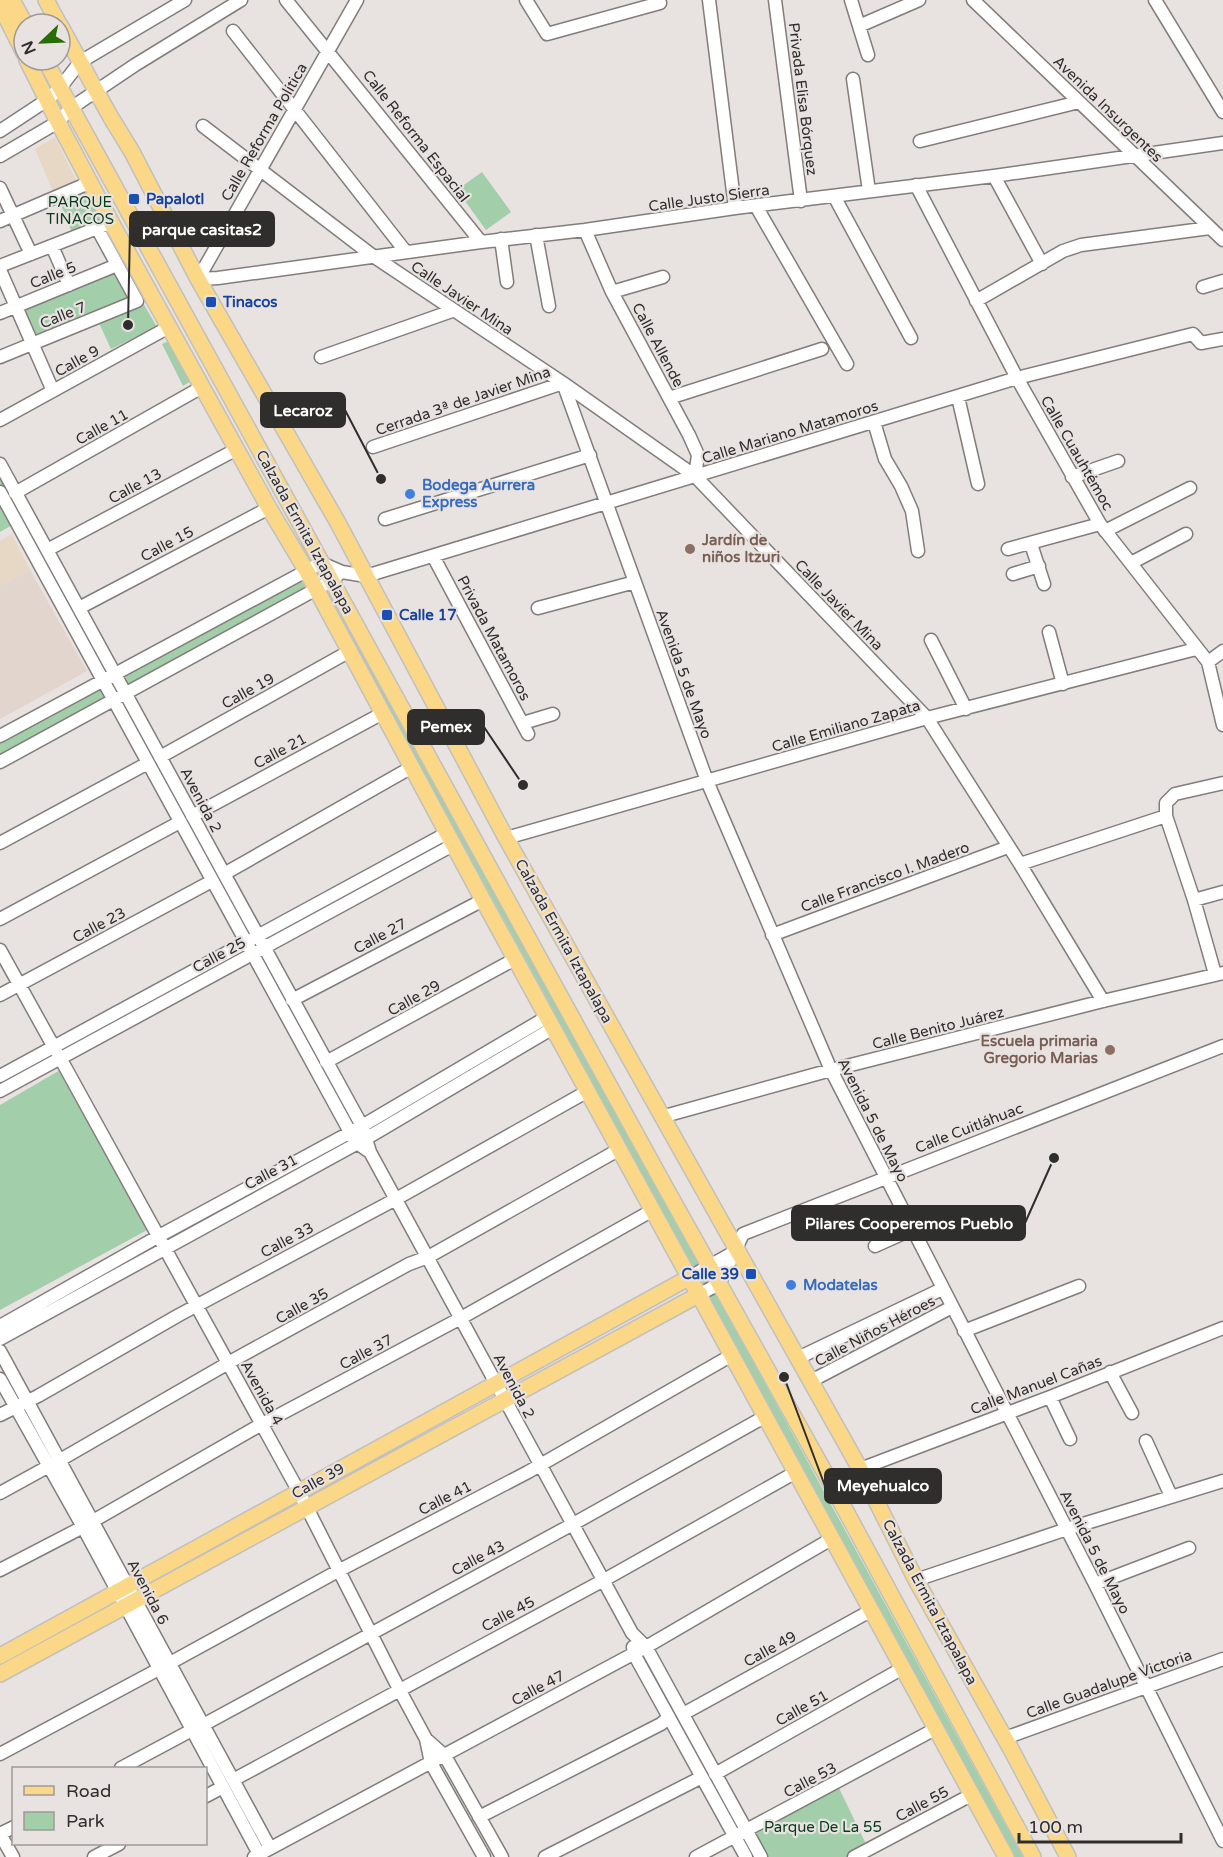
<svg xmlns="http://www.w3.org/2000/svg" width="1223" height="1857" font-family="'Varela Round',sans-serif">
	<rect width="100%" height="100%" fill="#e8e2e0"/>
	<path fill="#e7d7c5" d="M55,137L78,184L55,196L35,149Z
		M12,534L30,570L0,586V541Z"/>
	<path fill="#e1d5ce" d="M30,570L87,671L0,719V586Z"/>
	<path fill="#a3ceaa" d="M482,172L511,212L486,230L457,190Z
		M87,187L103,222L73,235L59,200Z
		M114,268L132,300L33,340L19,308Z
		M143,303L157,327L111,349L99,323Z
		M169,341L191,381L183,386L162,344Z
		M0,469L105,660L98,663L0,487Z
		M0,502L12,525L0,532Z
		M300,579L307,589L0,754V741Z
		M339,601L1023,1857H1014L331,602Z
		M67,1066L149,1229L0,1310V1105Z
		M837,1784L867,1846L847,1857H765L751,1832Z"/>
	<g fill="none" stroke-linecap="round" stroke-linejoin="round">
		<g stroke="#827d7a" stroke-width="15">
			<path id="minor" d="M286,0L481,242
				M526,0L547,34L660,3
				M709,0L735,208
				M775,0L801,201
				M851,0L859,26L919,0
				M973,0L1223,240
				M1155,0L1223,112
				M859,26L868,55
				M233,31L406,252
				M853,79L869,191
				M203,126L373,256L563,383L695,476L927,718L1020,864L1103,1001
				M0,131L47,100L60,88L80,62L185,0
				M920,141L1079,102
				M0,156L58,122L71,108L135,65L241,0
				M994,176L1042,264
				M916,185L1017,378L1100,524L1208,662L1223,725
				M0,188L31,254
				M834,196L911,338
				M756,206L847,364
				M0,221L91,182
				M585,230L612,292L689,435L698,455L695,476
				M536,235L549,306
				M501,239L507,282
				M52,246L69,285
				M0,266L105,225
				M0,270L53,391
				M198,279L218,278L481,242L585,230L735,208L994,176L1223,143
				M198,279L357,0
				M1203,287L1223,281
				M612,292L663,277
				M976,301L1063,251L1081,245L1210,228
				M0,313L117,265
				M0,357L137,301L97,228
				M321,357L452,311
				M958,397L978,484
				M669,398L822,349
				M0,420L169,327
				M874,422L885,459L901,486L912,511L918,551
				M373,447L563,383L707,781L831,1070L1095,1584L1223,1841
				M0,464L362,1126L370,1152L632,1633L646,1647L761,1857
				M1072,477L1118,461
				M0,492L350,1132L357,1143L370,1152
				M15,493L202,387
				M385,519L590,455
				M1105,531L1190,488
				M1031,544L1044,584
				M1008,549L1100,524
				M47,550L237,449
				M433,556L528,734
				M1131,563L1186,534
				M1013,574L1039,566
				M79,608L269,508
				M538,608L635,582
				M1049,632L1063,684
				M931,640L966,709
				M1208,662L1223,651
				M523,723L553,714
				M0,736L321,563L342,572L366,576L1017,378L1193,334L1201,343L1223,339
				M160,757L350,651
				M0,762L331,581L338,575
				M192,816L383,713
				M1166,816L1194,900L1215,974
				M506,838L927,718L1196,649
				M0,843L148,763
				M1020,864L1166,816V803L1175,794L1223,783
				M224,874L412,767
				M1194,900L1223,892
				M0,919L180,822
				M772,935L1008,847
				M0,950L56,1051
				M0,995L212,881
				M292,1000L483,900
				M326,1062L515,959
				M64,1065L299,1492L399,1689L426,1739L431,1763L484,1857
				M0,1076L447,833
				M0,1091L453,845
				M661,1117L831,1070L1103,1001L1223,973
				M875,1246L913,1229
				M690,1277L736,1251
				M700,1294L719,1284L743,1234L1223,1046
				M0,1326L159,1236L362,1126L547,1017
				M964,1331L1079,1286
				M0,1339L367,1138L553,1028
				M0,1351L270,1848
				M798,1358L942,1289
				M1110,1372L1132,1413
				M0,1379L83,1527L259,1854
				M811,1381L952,1307
				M1050,1397L1070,1439
				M0,1415L38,1396L179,1315L396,1199L588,1091
				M1146,1441L1171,1496
				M860,1469L1050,1397L1223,1328
				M0,1493L60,1460L237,1358L409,1264L428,1257L620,1149
				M93,1521L262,1424L461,1318L653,1210
				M0,1570L83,1527
				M916,1580L1067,1529L1223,1481
				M1095,1584L1189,1548
				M633,1647L634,1654L746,1857
				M170,1663L338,1571L528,1472L732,1355
				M683,1714L872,1610
				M203,1725L573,1524L766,1416
				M1005,1738L1223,1659
				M426,1739L445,1756L502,1857
				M0,1754L159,1669
				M121,1768L192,1730
				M715,1774L903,1668
				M233,1780L604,1580L796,1472
				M206,1796L223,1787
				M479,1817L661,1724L669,1717
				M0,1834L13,1857
				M0,1834L14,1827
				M94,1857L119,1844
				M254,1857L646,1647L833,1538
				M545,1857L702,1777
				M696,1857L937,1728
				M854,1857L973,1794"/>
		</g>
		<g stroke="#c1c0c0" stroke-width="18">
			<path id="major" d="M12,0L25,24
				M46,0L59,24
				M0,5L24,53
				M60,25L110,116L132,152L198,279L338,523L506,838L860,1469L916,1580L1012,1751L1068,1857
				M27,60L58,122L111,222L269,508L306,570L483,900L1006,1857
				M45,60L663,1183L829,1480L1033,1857
				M0,1656L690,1277
				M0,1674L700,1294"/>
		</g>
		<use href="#minor" stroke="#fff" stroke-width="12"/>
		<use href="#major" stroke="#fbd887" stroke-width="15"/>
	</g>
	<g fill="#1a4fb4" stroke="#e8e2e0" stroke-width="2">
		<rect x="128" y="193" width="12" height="12" rx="3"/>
		<rect x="205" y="296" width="12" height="12" rx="3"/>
		<rect x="381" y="609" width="12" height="12" rx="3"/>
		<rect x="745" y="1268" width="12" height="12" rx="3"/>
	</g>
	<g fill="#3f7fe0" stroke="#e8e2e0" stroke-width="2">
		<circle cx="410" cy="494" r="6"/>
		<circle cx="791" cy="1285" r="6"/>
	</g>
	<g fill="#8d6e63" stroke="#e8e2e0" stroke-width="2">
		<circle cx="690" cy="549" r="6"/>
		<circle cx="1110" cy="1050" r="6"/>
	</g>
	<g text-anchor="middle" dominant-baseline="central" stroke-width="4.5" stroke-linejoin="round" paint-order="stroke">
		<g font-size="15" fill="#302e2d" stroke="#e8e2e0">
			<text transform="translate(803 99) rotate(83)">Privada Elisa Bórquez</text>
			<text transform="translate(1108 109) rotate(44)">Avenida Insurgentes</text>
			<text transform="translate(264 132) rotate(-60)">Calle Reforma Política</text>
			<text transform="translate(416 136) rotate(52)">Calle Reforma Espacial</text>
			<text transform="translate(709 198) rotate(-8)">Calle Justo Sierra</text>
			<text transform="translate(53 275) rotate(-22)">Calle 5</text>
			<text transform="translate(462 298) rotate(34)">Calle Javier Mina</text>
			<text transform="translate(63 315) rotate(-22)">Calle 7</text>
			<text transform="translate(658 345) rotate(62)">Calle Allende</text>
			<text transform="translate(77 361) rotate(-29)">Calle 9</text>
			<text transform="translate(463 401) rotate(-19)">Cerrada 3ª de Javier Mina</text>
			<text transform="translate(102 427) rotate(-29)">Calle 11</text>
			<text transform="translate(790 432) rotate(-17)">Calle Mariano Matamoros</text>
			<text transform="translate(1077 453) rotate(60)">Calle Cuauhtémoc</text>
			<text transform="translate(135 486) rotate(-28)">Calle 13</text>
			<text transform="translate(305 532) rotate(61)">Calzada Ermita Iztapalapa</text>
			<text transform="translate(167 544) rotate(-28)">Calle 15</text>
			<text transform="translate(839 605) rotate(46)">Calle Javier Mina</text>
			<text transform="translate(494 638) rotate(62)">Privada Matamoros</text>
			<text transform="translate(684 674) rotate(70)">Avenida 5 de Mayo</text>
			<text transform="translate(248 691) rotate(-29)">Calle 19</text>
			<text transform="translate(846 726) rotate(-16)">Calle Emiliano Zapata</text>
			<text transform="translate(280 751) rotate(-28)">Calle 21</text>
			<text transform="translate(201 800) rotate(62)">Avenida 2</text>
			<text transform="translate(885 877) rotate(-20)">Calle Francisco I. Madero</text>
			<text transform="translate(99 925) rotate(-28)">Calle 23</text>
			<text transform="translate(380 936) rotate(-28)">Calle 27</text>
			<text transform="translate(564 941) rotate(61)">Calzada Ermita Iztapalapa</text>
			<text transform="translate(219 955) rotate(-28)">Calle 25</text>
			<text transform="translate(414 998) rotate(-29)">Calle 29</text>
			<text transform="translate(938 1028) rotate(-14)">Calle Benito Juárez</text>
			<text transform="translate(873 1120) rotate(63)">Avenida 5 de Mayo</text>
			<text transform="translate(969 1128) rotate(-21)">Calle Cuitláhuac</text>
			<text transform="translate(271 1172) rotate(-28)">Calle 31</text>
			<text transform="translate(287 1240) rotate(-28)">Calle 33</text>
			<text transform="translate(302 1306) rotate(-29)">Calle 35</text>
			<text transform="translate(875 1331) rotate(-28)">Calle Niños Héroes</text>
			<text transform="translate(366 1352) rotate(-28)">Calle 37</text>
			<text transform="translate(1036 1385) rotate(-21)">Calle Manuel Cañas</text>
			<text transform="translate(514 1386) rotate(62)">Avenida 2</text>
			<text transform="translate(262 1393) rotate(61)">Avenida 4</text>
			<text transform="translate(318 1481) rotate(-29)">Calle 39</text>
			<text transform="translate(445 1498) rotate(-27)">Calle 41</text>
			<text transform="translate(1095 1552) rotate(63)">Avenida 5 de Mayo</text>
			<text transform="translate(478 1558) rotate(-28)">Calle 43</text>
			<text transform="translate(148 1592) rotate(62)">Avenida 6</text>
			<text transform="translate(930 1602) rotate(62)">Calzada Ermita Iztapalapa</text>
			<text transform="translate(508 1614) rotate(-28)">Calle 45</text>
			<text transform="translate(770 1649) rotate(-29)">Calle 49</text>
			<text transform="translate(1109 1684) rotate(-20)">Calle Guadalupe Victoria</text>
			<text transform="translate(538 1688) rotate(-28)">Calle 47</text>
			<text transform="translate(802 1708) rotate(-29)">Calle 51</text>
			<text transform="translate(810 1780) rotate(-28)">Calle 53</text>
			<text transform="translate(922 1804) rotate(-28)">Calle 55</text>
		</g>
		<g font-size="15" font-weight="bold" fill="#164399" stroke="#e8e2e0" text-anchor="start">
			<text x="146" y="199">Papalotl</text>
			<text x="223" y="302">Tinacos</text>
			<text x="399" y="615">Calle 17</text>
			<text x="739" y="1274" text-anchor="end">Calle 39</text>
		</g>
		<g font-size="15" fill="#053c18" stroke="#e8e2e0">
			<text x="80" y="202">PARQUE<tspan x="80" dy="17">TINACOS</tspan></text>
			<text x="823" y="1827">Parque De La 55</text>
		</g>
		<g font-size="15" font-weight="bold" fill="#366cbe" stroke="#e8e2e0" text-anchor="start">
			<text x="422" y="485">Bodega Aurrera<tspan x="422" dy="17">Express</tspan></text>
			<text x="803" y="1285">Modatelas</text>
		</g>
		<g font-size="15" font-weight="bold" fill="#785e54" stroke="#e8e2e0" text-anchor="start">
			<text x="702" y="540">Jardín de<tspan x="702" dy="17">niños Itzuri</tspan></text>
			<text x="1098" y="1041" text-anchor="end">Escuela primaria<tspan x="1098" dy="17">Gregorio Marias</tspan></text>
		</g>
	</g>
	<path fill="none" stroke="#302e2d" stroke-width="2" d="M128 325L130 229M381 479L345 410M523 785L484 727M1054 1158L1025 1223M784 1377L825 1486"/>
	<g fill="#302e2d" stroke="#e8e2e0" stroke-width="2">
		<circle cx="128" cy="325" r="6"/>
		<circle cx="381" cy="479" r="6"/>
		<circle cx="523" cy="785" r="6"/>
		<circle cx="1054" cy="1158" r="6"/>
		<circle cx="784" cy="1377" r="6"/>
	</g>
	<g fill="#302e2d" stroke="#302e2d" stroke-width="2">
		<rect x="130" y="212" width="144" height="34" rx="6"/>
		<rect x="261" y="393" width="84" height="34" rx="6"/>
		<rect x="408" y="710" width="76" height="34" rx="6"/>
		<rect x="792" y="1206" width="233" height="34" rx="6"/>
		<rect x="825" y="1469" width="116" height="34" rx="6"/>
	</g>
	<g font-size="16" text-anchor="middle" font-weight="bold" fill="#fff">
		<text x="202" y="235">parque casitas2</text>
		<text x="303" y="416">Lecaroz</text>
		<text x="446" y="732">Pemex</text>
		<text x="909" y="1229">Pilares Cooperemos Pueblo</text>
		<text x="883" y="1491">Meyehualco</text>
	</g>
	<rect x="12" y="1767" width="195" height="78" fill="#e8e2e0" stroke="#9e9a98" stroke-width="1.5"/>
	<rect x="24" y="1786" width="30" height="9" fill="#fbd887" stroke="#9e9a98" stroke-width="1.5"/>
	<text x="66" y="1797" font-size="18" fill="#302e2d">Road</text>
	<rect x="24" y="1812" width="30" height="18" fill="#a3ceaa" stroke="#9e9a98" stroke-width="1.5"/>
	<text x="66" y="1827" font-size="18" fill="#302e2d">Park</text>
	<g transform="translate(42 42) rotate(247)"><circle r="28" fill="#e8e2e0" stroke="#9e9a98" stroke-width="1.5"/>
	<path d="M0-4.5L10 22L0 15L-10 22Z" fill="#296d07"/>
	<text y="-9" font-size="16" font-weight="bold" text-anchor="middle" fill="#302e2d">N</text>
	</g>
	<path d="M1019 1833v9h162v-9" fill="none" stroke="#302e2d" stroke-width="3"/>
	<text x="1028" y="1833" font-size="18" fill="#302e2d" stroke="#e8e2e0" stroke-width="4.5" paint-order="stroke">100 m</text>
</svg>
